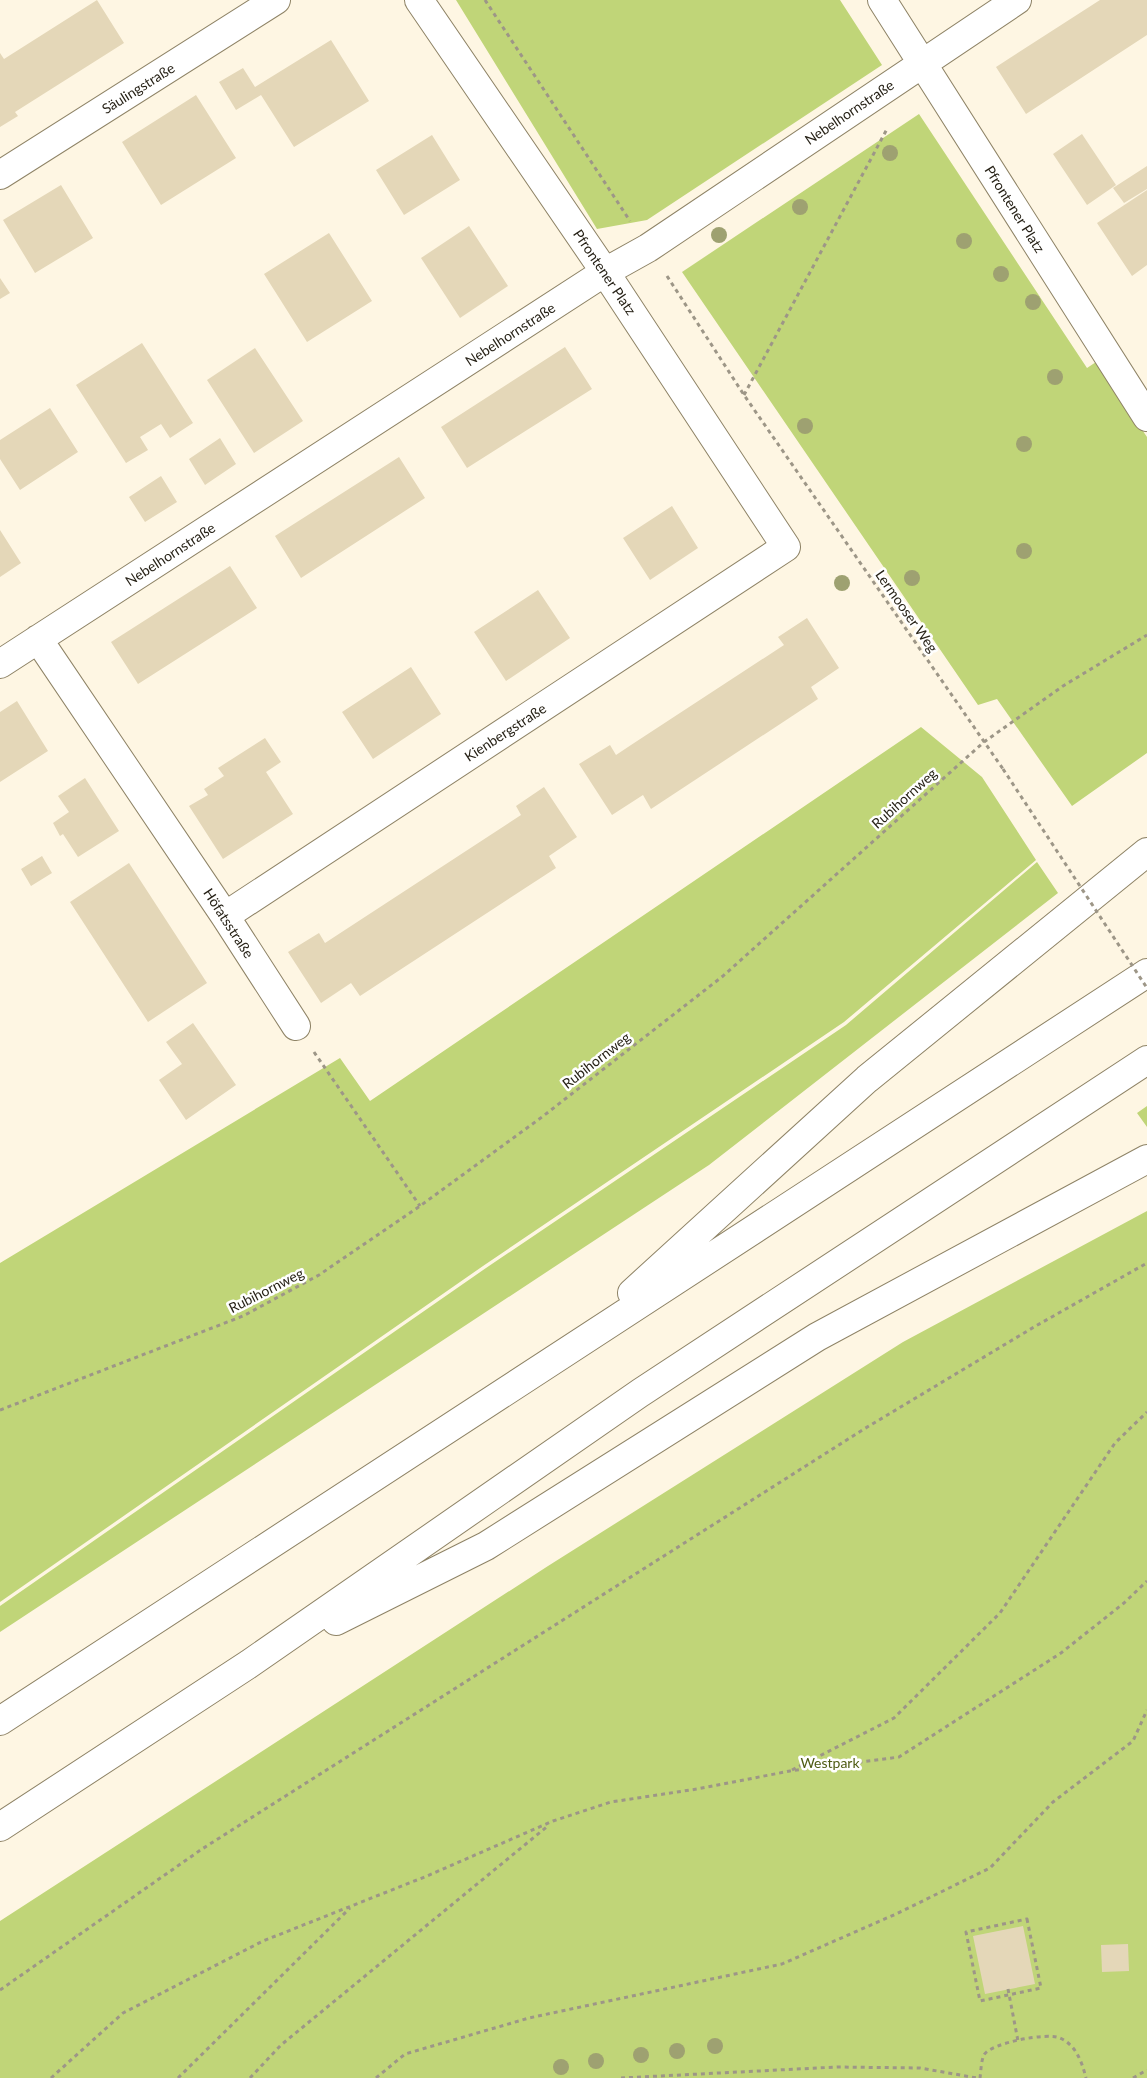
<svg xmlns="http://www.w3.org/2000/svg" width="1147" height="2078" font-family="Lato,sans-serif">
	<rect width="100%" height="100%" fill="#fef6e3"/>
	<path fill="#c0d578" d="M456,0H840L882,65L647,220L597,229Z
		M919,114L1087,368L1096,362L1147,437V753L1072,806L997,699L978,705L682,272Z
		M921,727L982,777L1036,860L844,1022L483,1266L0,1602V1263L340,1058L370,1101Z
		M1037,862L1058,893L709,1165L0,1632V1606L486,1268L846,1025Z
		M1147,1106V1127L1137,1113Z
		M1147,1211V2078H0V1921L548,1566L903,1342Z"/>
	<path fill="#e4d7b8" d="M97,0L124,43L15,112L18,116L0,127V53L4,59Z
		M1100,0H1147V35L1026,114L996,67Z
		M331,40L369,101L294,147L261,95L236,110L219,82L243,68L255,87Z
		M196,95L236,158L161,205L122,142Z
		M1082,134L1116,185L1087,205L1053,154Z
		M432,135L460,180L404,215L376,170Z
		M1147,166V189L1124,203L1113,188Z
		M61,185L93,238L35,273L3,220Z
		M1147,190V265L1132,276L1097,223Z
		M469,226L508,286L460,318L421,258Z
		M329,233L372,301L307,342L264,274Z
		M0,278L10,293L0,299Z
		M142,343L193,423L170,438L161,424L140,437L148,450L126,463L76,385Z
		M565,347L592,389L467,468L441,427Z
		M255,348L303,421L254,453L207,380Z
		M50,408L78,452L20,490L0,459V440Z
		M220,438L236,464L205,485L189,459Z
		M399,457L425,498L301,578L275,536Z
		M161,476L177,502L145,522L129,497Z
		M672,506L698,548L650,580L623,538Z
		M0,530L21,563L0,577Z
		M230,566L257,608L138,684L111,642Z
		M538,590L570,638L506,681L474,632Z
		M807,618L839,668L811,687L818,699L651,809L643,795L612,815L579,764L610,745L616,755L631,745L784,645L778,637Z
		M411,667L441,714L373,759L342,712Z
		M17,701L48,751L0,782V712Z
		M265,738L281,762L266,772L293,814L223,859L189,806L208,795L204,789L224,776L218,768Z
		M85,778L119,831L78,857L63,834L60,836L53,823L69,812L58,796Z
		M544,787L577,837L549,856L556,868L360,996L351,983L321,1003L288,952L319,933L325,943L521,815L516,806Z
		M42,856L52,873L31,886L21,869Z
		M129,863L207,983L148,1022L70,902Z
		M193,1023L236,1085L186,1120L159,1080L182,1064L166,1042Z
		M1023,1926L1035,1984L985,1994L973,1936Z
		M1128,1944L1129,1971L1102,1972L1101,1945Z"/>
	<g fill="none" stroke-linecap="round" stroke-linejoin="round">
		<g stroke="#8e8366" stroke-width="30">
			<path id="minor" d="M882,0L1147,417
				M0,175L276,0
				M38,639L225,916L296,1026
				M0,664L605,272L648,248L1017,0
				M225,916L786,547L605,272L419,0"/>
		</g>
		<g stroke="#8e8366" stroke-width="30">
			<path id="highway" d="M632,1293L867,1079L1147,852
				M336,1621L486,1546L817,1337L1147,1159
				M0,1721L1147,973
				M0,1827L249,1664L640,1393L1147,1060"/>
		</g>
		<path stroke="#9d9687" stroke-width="3" stroke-dasharray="4 4" stroke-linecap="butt" d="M485,0L630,221
			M667,276L744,395L1003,769
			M744,395L887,129
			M314,1052L420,1206
			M0,1410L243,1316L319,1275L420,1206L542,1117L723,976L984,742L1063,686L1147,635
			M792,1770L894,1718L1000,1613L1115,1443L1147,1412
			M1027,1919L1041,1988L980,2001L966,1932Z
			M1008,1989L1018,2041
			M0,1990L202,1849L864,1429L1034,1327L1147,1263
			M51,2078L123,2013L263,1941L427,1876L553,1821L611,1802L697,1789L790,1771L899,1757L1061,1653L1124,1603L1147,1581
			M178,2078L350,1908
			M250,2078L281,2045L549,1825
			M376,2078L405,2054L529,2018L782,1964L896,1914L990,1868L1053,1802L1133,1741L1147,1710
			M621,2078L837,2067L920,2068L977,2078
			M980,2078C981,2071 981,2061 984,2055C990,2043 1048,2032 1060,2038C1076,2045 1082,2062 1086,2078
			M1133,2078L1147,2070"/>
		<use href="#minor" stroke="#fff" stroke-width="28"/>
		<use href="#highway" stroke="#fff" stroke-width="28"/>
		<path stroke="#9d9687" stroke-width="3" stroke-dasharray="4 4" stroke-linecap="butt" d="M1003,769L1147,988"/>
	</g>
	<g fill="#9ea171">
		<circle cx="890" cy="153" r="8"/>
		<circle cx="800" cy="207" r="8"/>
		<circle cx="719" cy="235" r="8"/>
		<circle cx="964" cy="241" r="8"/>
		<circle cx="1001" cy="274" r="8"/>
		<circle cx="1033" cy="302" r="8"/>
		<circle cx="1055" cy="377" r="8"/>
		<circle cx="805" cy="426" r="8"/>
		<circle cx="1024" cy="444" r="8"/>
		<circle cx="1024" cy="551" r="8"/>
		<circle cx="912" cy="578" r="8"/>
		<circle cx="842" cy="583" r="8"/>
		<circle cx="715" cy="2046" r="8"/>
		<circle cx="677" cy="2051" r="8"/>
		<circle cx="641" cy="2055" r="8"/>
		<circle cx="596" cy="2061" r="8"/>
		<circle cx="561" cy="2067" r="8"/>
	</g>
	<g text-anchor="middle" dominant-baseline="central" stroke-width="5" stroke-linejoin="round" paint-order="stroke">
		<g font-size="14" fill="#272217" stroke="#fff">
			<text transform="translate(138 88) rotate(-32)">Säulingstraße</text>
			<text transform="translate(849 112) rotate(-34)">Nebelhornstraße</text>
			<text transform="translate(1015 209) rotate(58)">Pfrontener Platz</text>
			<text transform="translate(605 272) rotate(56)">Pfrontener Platz</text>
			<text transform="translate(510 334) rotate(-33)">Nebelhornstraße</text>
			<text transform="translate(170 554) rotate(-33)">Nebelhornstraße</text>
			<text transform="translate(907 611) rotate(55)">Lermooser Weg</text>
			<text transform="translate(505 732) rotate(-33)">Kienbergstraße</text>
			<text transform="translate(904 798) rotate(-42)">Rubihornweg</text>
			<text transform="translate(229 923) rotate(57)">Höfatsstraße</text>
			<text transform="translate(596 1060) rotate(-38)">Rubihornweg</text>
			<text transform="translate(266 1290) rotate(-27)">Rubihornweg</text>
		</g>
		<g font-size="14" fill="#4f5c14" stroke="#fff">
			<text x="830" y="1762">Westpark</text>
		</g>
	</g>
</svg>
